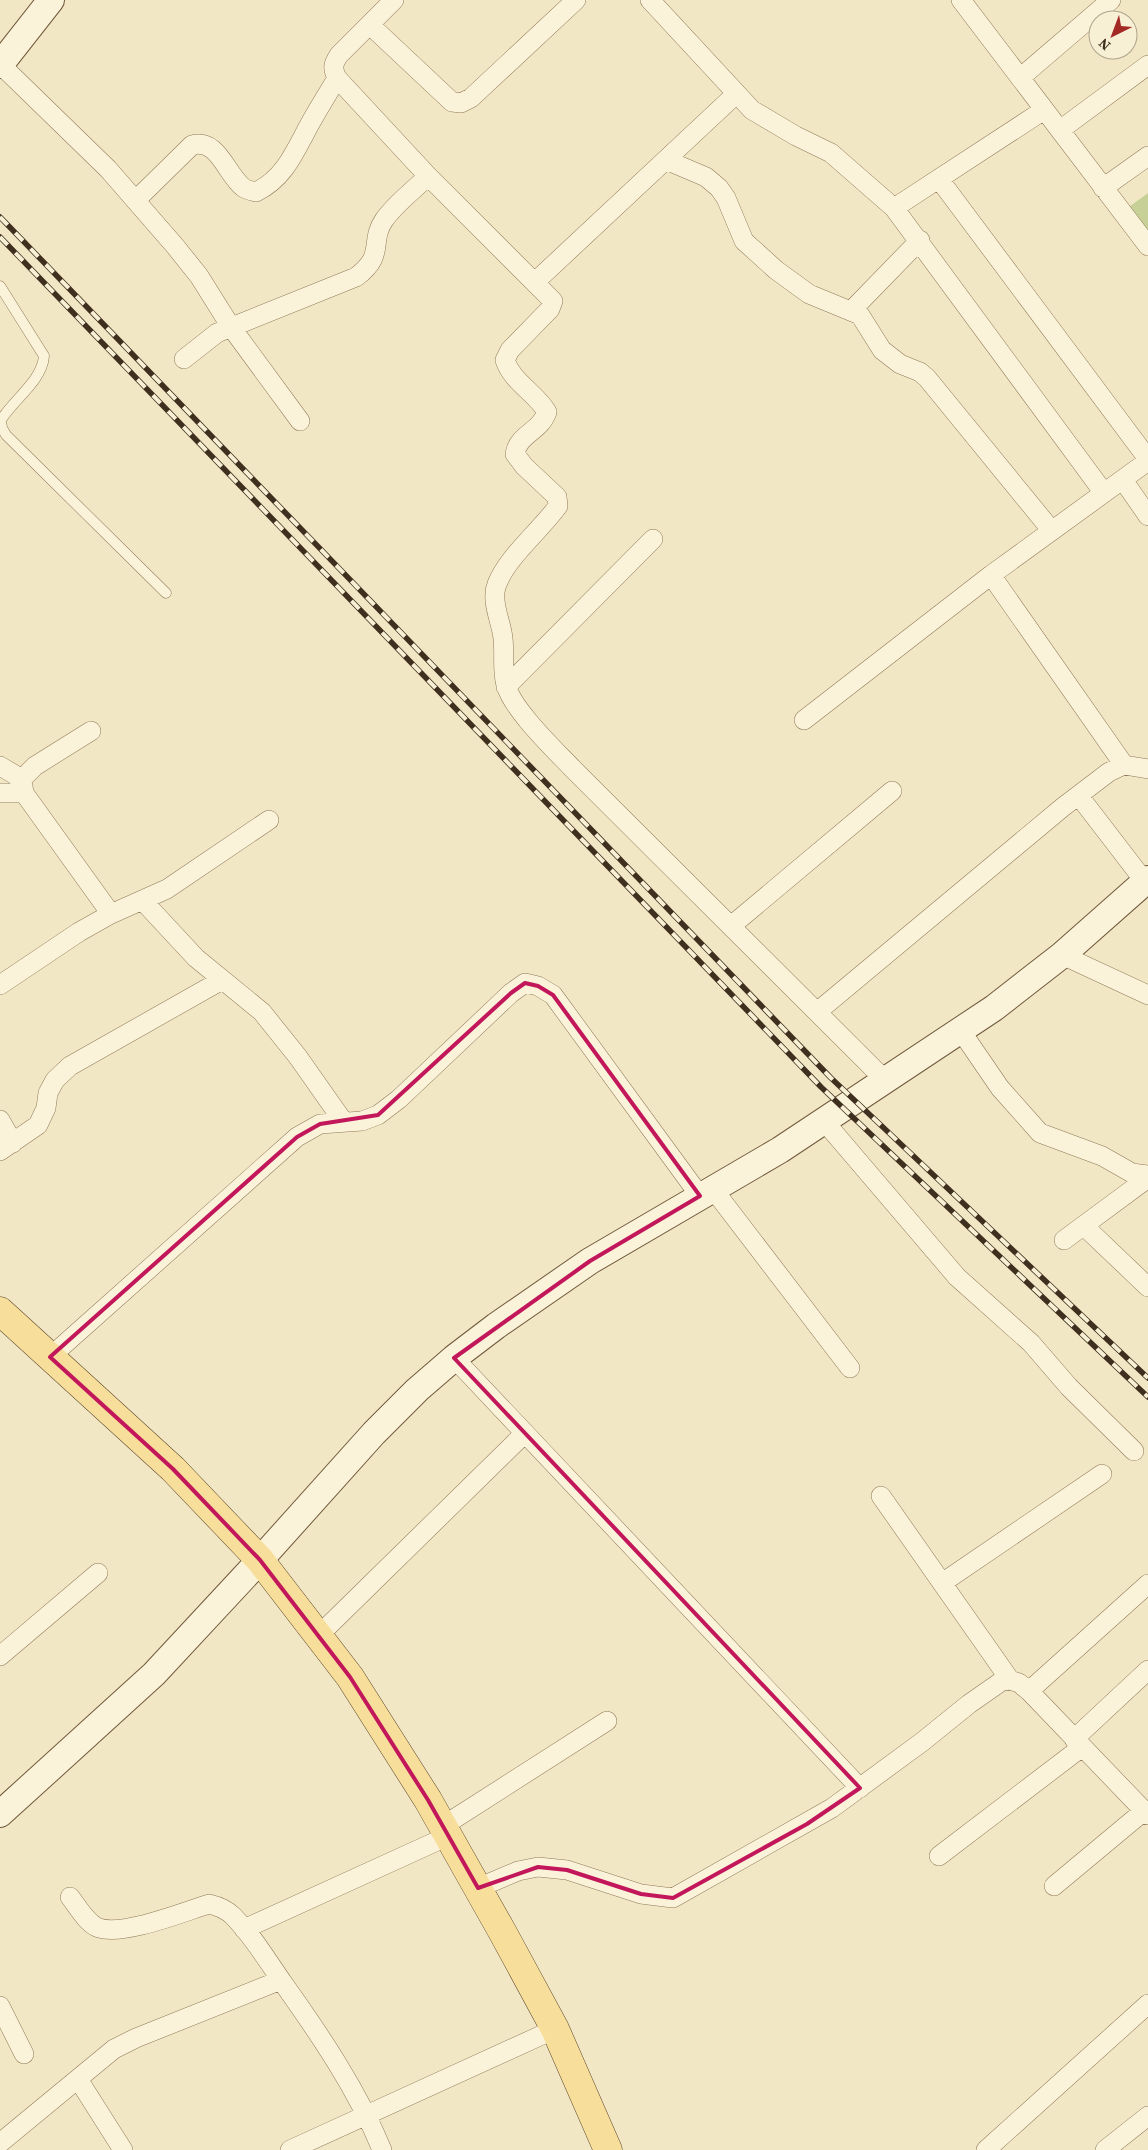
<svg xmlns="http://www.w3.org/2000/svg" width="1148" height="2150" font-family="'Source Serif 4',serif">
	<rect width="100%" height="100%" fill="#f2e7c5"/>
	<path fill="#c7d197" d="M1148,193V256L1118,215Z"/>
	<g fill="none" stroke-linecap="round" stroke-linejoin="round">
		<g stroke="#8f7959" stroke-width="11">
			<path id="lane" d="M0,286L44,356C42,381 14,399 1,420L2,428L6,435L166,593"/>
		</g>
		<g stroke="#8f7959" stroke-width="20">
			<path id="street" d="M394,0L339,55C333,64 332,68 337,78L428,176L553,301L550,309L510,350L505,360C512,382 536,393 547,412C540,432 518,434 515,454L524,466L557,497L558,506C540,531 508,556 497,584C491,599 499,617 502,632C506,650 501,668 506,685C512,709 554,749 572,768L886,1081
				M650,0L752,110L796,136L831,153L894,208L1104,493
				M961,0L1148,246
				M370,25L452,102L461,103L471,98L576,0
				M0,64L108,169L175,246L199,276L231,327L300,421
				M1020,78L1111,0
				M1060,130L1148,65
				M666,160L706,177L719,188L726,198L744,241L776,270L809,294L860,315L882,350L900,364L920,372L927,378L1052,531
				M939,179L1148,459
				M1103,188L1148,156
				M136,200L192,145C219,138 226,175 244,188C247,190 252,191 256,192C281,180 292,158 304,135C314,115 326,97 337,78
				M894,208L1044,110
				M535,282L736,94
				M852,310L920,240
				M184,359L217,333L356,277C386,255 369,242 384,220C395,204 414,190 428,176
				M1123,480L1148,516
				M991,575L1124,765
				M506,687L653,539
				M804,720L991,575L1148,461
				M91,731L35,766L22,779L24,793L111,914
				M0,766L22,779
				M0,793H24
				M1079,796L1145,882
				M143,901L196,958L262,1012L298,1057L343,1121
				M731,926L892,791
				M1062,955L1148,995
				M0,985L79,932L111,914L167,889L269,820
				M817,1012L1063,807L1109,772L1124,765L1148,769
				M961,1031L1000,1088L1040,1133L1102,1156L1132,1173L1148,1175
				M0,1120L13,1143
				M824,1121L957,1277L1031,1343L1069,1387L1134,1451
				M0,1151L38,1125L46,1108L48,1093L55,1080L70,1066L222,980
				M713,1189L850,1368
				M1084,1226L1148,1287
				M1064,1240L1148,1178
				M50,1357L297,1137L320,1124L362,1121L378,1115L399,1099L511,993L525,983L538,986L553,995L700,1196
				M454,1358L860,1788
				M881,1496L1010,1680
				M942,1583L1102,1474
				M318,1636L525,1433
				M0,1656L98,1573
				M1029,1691L1148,1584
				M1074,1739L1148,1670
				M443,1826L607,1721
				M939,1856L1082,1747
				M1054,1886L1144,1811
				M478,1888L518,1871L538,1867L567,1870L641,1894L673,1898L832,1808L922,1742L969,1704L1002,1681L1010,1680L1019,1683L1029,1691L1148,1815
				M70,1897C78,1907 87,1924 99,1928C124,1936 183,1912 209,1904C218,1906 226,1909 233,1916C252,1935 267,1960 283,1983C320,2035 358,2091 382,2150
				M244,1929L448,1836
				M0,2006L24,2054
				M78,2079L123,2150
				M0,2143L114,2049L136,2038L281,1980
				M290,2150L555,2029
				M986,2150L1148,2004
				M1105,2150L1148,2116"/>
		</g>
		<g stroke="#70593c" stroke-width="28">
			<path id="secondary" d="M0,65L51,0
				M0,1814L154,1674L260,1560L374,1433L417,1390L454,1358L496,1326L590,1261L780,1150L994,1008L1062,955L1148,879"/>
		</g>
		<g stroke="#5c462d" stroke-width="29">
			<path id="primary" d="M0,1311L173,1469L260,1560L350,1677L428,1800L503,1933L555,2029L608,2150"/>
		</g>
		<use href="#lane" stroke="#fbf3d9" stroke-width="10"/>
		<use href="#street" stroke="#fbf3d9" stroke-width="19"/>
		<use href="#secondary" stroke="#fbf3d9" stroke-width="26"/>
		<use href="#primary" stroke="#f7df9b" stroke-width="28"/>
		<g stroke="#3e2f1e" stroke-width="5.5">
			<path id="rail" d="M0,217L831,1078L1148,1378
				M0,237L821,1087L1148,1397"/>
		</g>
		<use href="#rail" stroke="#f8f0d5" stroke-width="4" stroke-dasharray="11" stroke-linecap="butt"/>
	</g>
	<path fill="none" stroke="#c2185b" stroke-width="4" stroke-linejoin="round" d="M525,983L538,986L553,995L700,1196L590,1261L454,1358L860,1788L807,1824L673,1898L641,1894L567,1870L538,1867L478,1888L428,1800L350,1677L260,1560L173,1469L50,1357L297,1137L320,1124L378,1115L511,993Z"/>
	<g transform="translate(1113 35) rotate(222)"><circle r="24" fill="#f8f0d5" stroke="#aea38c"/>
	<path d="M0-4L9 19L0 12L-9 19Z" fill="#a32a24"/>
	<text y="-8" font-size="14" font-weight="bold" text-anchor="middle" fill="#3e2f1e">N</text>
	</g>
</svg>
